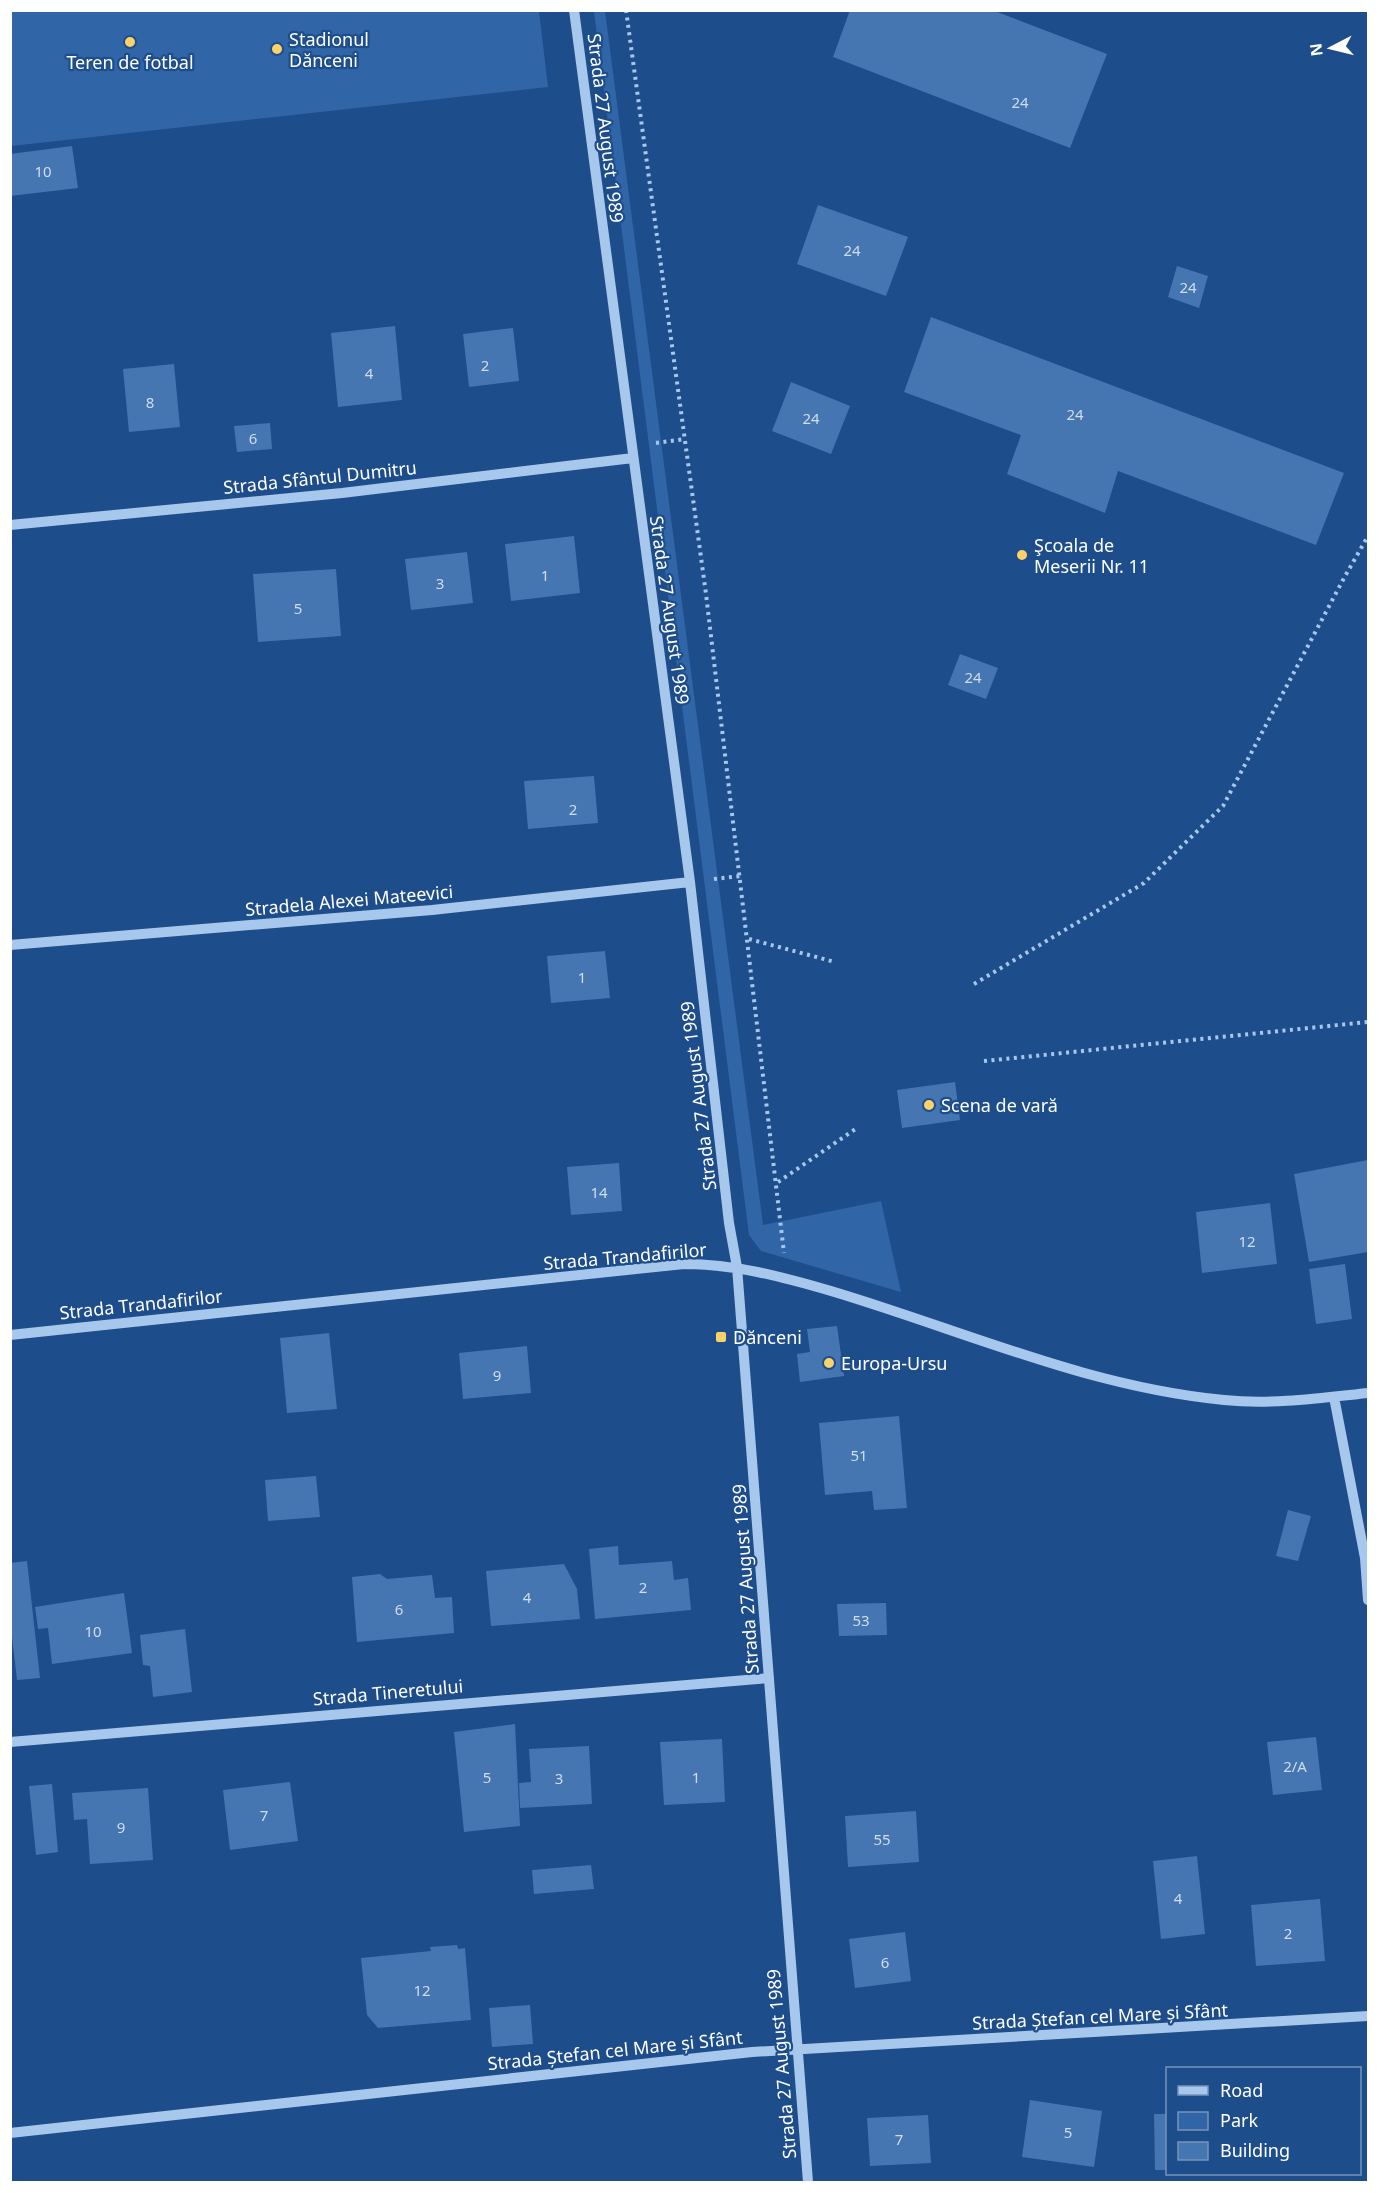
<svg xmlns="http://www.w3.org/2000/svg" width="1379" height="2193" font-family="'Noto Sans',sans-serif">
	<rect width="100%" height="100%" fill="#1d4d8b"/>
	<path fill="#3066a8" d="M10,11H539L548,87L11,146Z
		M594,11H605L763,1225L881,1201L901,1292L761,1251L749,1235Z"/>
	<path fill="#4576b2" d="M850,10H992L1107,54L1070,148L833,57Z
		M72,146L78,188L10,196V154Z
		M818,205L908,237L886,296L797,264Z
		M1177,266L1208,276L1199,308L1168,297Z
		M931,317L1344,473L1316,545L1118,471L1105,513L1007,474L1021,435L904,392Z
		M395,326L402,400L338,407L331,333Z
		M513,328L519,381L469,387L463,334Z
		M174,364L180,427L129,432L123,369Z
		M791,382L850,406L831,454L772,431Z
		M270,423L272,449L237,452L234,426Z
		M574,536L580,593L511,601L505,544Z
		M467,552L473,603L411,610L405,559Z
		M336,569L341,636L258,642L253,574Z
		M960,654L998,668L986,699L948,685Z
		M594,776L598,823L528,829L524,781Z
		M605,951L610,998L551,1003L547,956Z
		M955,1082L960,1120L902,1128L897,1090Z
		M1368,1160V1252L1309,1262L1294,1174Z
		M619,1163L622,1211L571,1215L567,1167Z
		M1270,1203L1277,1264L1202,1273L1196,1212Z
		M1345,1264L1352,1319L1316,1324L1309,1269Z
		M837,1326L844,1376L800,1382L797,1354L810,1352L807,1329Z
		M329,1333L337,1409L287,1413L280,1338Z
		M527,1346L531,1393L463,1399L459,1353Z
		M899,1416L907,1508L874,1510L872,1491L825,1495L819,1423Z
		M316,1476L320,1517L268,1521L265,1480Z
		M1288,1510L1311,1516L1298,1561L1276,1556Z
		M618,1546L619,1565L672,1561L674,1580L688,1578L691,1610L595,1619L589,1549Z
		M27,1561L40,1678L17,1680L10,1620V1563Z
		M564,1564L577,1589L580,1619L491,1626L486,1571Z
		M380,1574L387,1579L432,1575L435,1598L452,1597L454,1633L357,1642L352,1577Z
		M124,1593L132,1653L52,1664L48,1628L38,1629L35,1607Z
		M886,1603L887,1635L839,1636L837,1604Z
		M185,1629L192,1692L153,1697L150,1666L143,1665L140,1635Z
		M515,1724L520,1826L464,1832L454,1732Z
		M1316,1737L1322,1790L1273,1795L1267,1742Z
		M722,1739L725,1802L664,1805L660,1742Z
		M589,1746L592,1804L520,1808L519,1783L531,1782L529,1749Z
		M290,1782L298,1841L230,1850L223,1790Z
		M52,1784L58,1852L36,1855L29,1786Z
		M148,1788L153,1860L90,1864L87,1819L74,1820L72,1793Z
		M916,1811L919,1862L848,1867L845,1816Z
		M1197,1856L1205,1934L1161,1939L1153,1861Z
		M591,1865L594,1889L534,1894L532,1870Z
		M1320,1899L1325,1961L1256,1966L1251,1905Z
		M905,1932L911,1981L855,1988L849,1939Z
		M457,1945L458,1949L465,1948L471,2020L378,2028L367,2015L361,1958L431,1951L430,1947Z
		M530,2005L533,2044L492,2047L489,2008Z
		M1030,2100L1102,2111L1094,2167L1022,2157Z
		M1154,2114H1168V2170H1155Z
		M928,2115L931,2163L870,2166L867,2118Z"/>
	<g fill="none" stroke-linecap="round" stroke-linejoin="round">
		<path stroke="#a8c7ec" stroke-width="4" stroke-dasharray="3 4.5" stroke-linecap="butt" d="M626,10L706,594L784,1253
			M656,443L685,439
			M714,879L741,876
			M749,939L835,962
			M974,984L1144,883L1223,806L1344,578L1368,536
			M984,1061L1368,1022
			M778,1182L857,1128"/>
		<path stroke="#a8c7ec" stroke-width="10" d="M574,10L690,882L729,1223L737,1267L808,2182
			M10,525L342,493L633,458
			M10,945L432,910L690,882
			M10,1335L684,1264C735,1264 783,1277 831,1291C962,1330 1087,1387 1224,1400C1272,1405 1321,1398 1368,1393
			M1334,1397L1365,1558L1368,1600
			M10,1742L769,1678
			M10,2133L752,2052L1368,2016"/>
	</g>
	<g fill="#fcd167" stroke="#1d4d8b" stroke-width="2">
		<circle cx="130" cy="42" r="6"/>
		<circle cx="277" cy="49" r="6"/>
		<circle cx="1022" cy="555" r="6"/>
		<circle cx="929" cy="1105" r="6"/>
		<rect x="715" y="1331" width="12" height="12" rx="3"/>
		<circle cx="829" cy="1363" r="6"/>
	</g>
	<g text-anchor="middle" dominant-baseline="central" stroke-width="4.5" stroke-linejoin="round" paint-order="stroke">
		<g font-size="15" fill="#d0ddec">
			<text x="1020" y="102">24</text>
			<text x="43" y="171">10</text>
			<text x="852" y="250">24</text>
			<text x="1188" y="287">24</text>
			<text x="485" y="365">2</text>
			<text x="369" y="373">4</text>
			<text x="150" y="402">8</text>
			<text x="1075" y="414">24</text>
			<text x="811" y="418">24</text>
			<text x="253" y="438">6</text>
			<text x="545" y="575">1</text>
			<text x="440" y="583">3</text>
			<text x="298" y="608">5</text>
			<text x="973" y="677">24</text>
			<text x="573" y="809">2</text>
			<text x="582" y="977">1</text>
			<text x="599" y="1192">14</text>
			<text x="1247" y="1241">12</text>
			<text x="497" y="1375">9</text>
			<text x="859" y="1455">51</text>
			<text x="643" y="1587">2</text>
			<text x="527" y="1597">4</text>
			<text x="399" y="1609">6</text>
			<text x="861" y="1620">53</text>
			<text x="93" y="1631">10</text>
			<text x="1295" y="1766">2/A</text>
			<text x="487" y="1777">5</text>
			<text x="696" y="1777">1</text>
			<text x="559" y="1778">3</text>
			<text x="264" y="1815">7</text>
			<text x="121" y="1827">9</text>
			<text x="882" y="1839">55</text>
			<text x="1178" y="1898">4</text>
			<text x="1288" y="1933">2</text>
			<text x="885" y="1962">6</text>
			<text x="422" y="1990">12</text>
			<text x="1068" y="2132">5</text>
			<text x="899" y="2139">7</text>
		</g>
		<g font-size="18" fill="#fff" stroke="#1d4d8b" text-anchor="start">
			<text x="289" y="39">Stadionul<tspan x="289" dy="21">Dănceni</tspan></text>
			<text x="130" y="62" text-anchor="middle">Teren de fotbal</text>
			<text x="1034" y="545">Şcoala de<tspan x="1034" dy="21">Meserii Nr. 11</tspan></text>
			<text x="941" y="1105">Scena de vară</text>
			<text x="733" y="1337">Dănceni</text>
			<text x="841" y="1363">Europa-Ursu</text>
		</g>
		<g font-size="18" fill="#fff" stroke="#1d4d8b">
			<text transform="translate(606 128) rotate(83)">Strada 27 August 1989</text>
			<text transform="translate(320 477) rotate(-6)">Strada Sfântul Dumitru</text>
			<text transform="translate(670 610) rotate(82)">Strada 27 August 1989</text>
			<text transform="translate(349 900) rotate(-5)">Stradela Alexei Mateevici</text>
			<text transform="translate(698 1096) rotate(-97)">Strada 27 August 1989</text>
			<text transform="translate(625 1256) rotate(-5)">Strada Trandafirilor</text>
			<text transform="translate(141 1304) rotate(-6)">Strada Trandafirilor</text>
			<text transform="translate(745 1579) rotate(-94)">Strada 27 August 1989</text>
			<text transform="translate(388 1692) rotate(-5)">Strada Tineretului</text>
			<text transform="translate(1100 2016) rotate(-3)">Strada Ștefan cel Mare și Sfânt</text>
			<text transform="translate(615 2050) rotate(-6)">Strada Ștefan cel Mare și Sfânt</text>
			<text transform="translate(781 2064) rotate(-95)">Strada 27 August 1989</text>
		</g>
	</g>
	<rect width="1379" height="2193" fill="none" stroke="#ffffff" stroke-width="24"/>
	<rect x="1166" y="2067" width="195" height="108" fill="#1d4d8b" stroke="#7794b9" stroke-width="1.5"/>
	<rect x="1178" y="2086" width="30" height="9" fill="#a8c7ec" stroke="#7794b9" stroke-width="1.5"/>
	<text x="1220" y="2097" font-size="18" fill="#ffffff">Road</text>
	<rect x="1178" y="2112" width="30" height="18" fill="#3066a8" stroke="#7794b9" stroke-width="1.5"/>
	<text x="1220" y="2127" font-size="18" fill="#ffffff">Park</text>
	<rect x="1178" y="2142" width="30" height="18" fill="#4576b2" stroke="#7794b9" stroke-width="1.5"/>
	<text x="1220" y="2157" font-size="18" fill="#ffffff">Building</text>
	<g transform="translate(1331 48) rotate(263)" stroke="#1d4d8b" stroke-width="4.5" paint-order="stroke">
	<path d="M0-4.5L10 22L0 15L-10 22Z" fill="#ffffff"/>
	<text y="-9" font-size="16" font-weight="bold" text-anchor="middle" fill="#ffffff">N</text>
	</g>
</svg>
